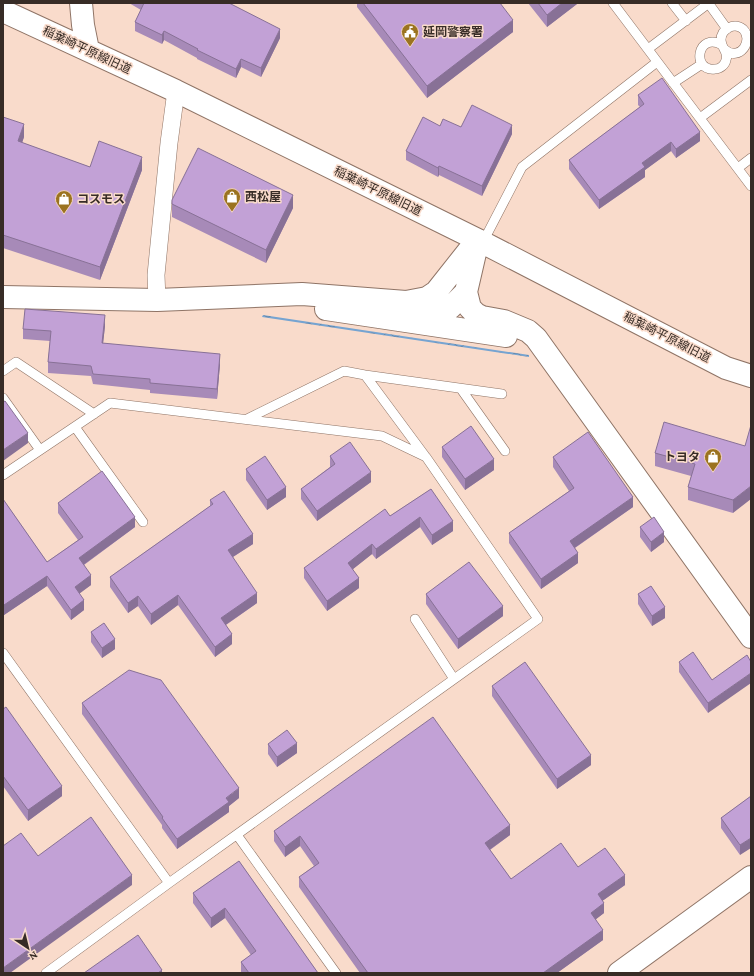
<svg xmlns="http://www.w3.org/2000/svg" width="754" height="976" font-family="'Crimson Pro','Noto Sans JP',serif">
	<defs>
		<pattern id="water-waves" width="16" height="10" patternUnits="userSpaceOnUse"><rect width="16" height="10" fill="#76a4d1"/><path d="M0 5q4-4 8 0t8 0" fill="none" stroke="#6286a9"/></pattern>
	</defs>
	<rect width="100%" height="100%" fill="#f9dbcb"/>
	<path fill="url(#water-waves)" d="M263,315L529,355V357L262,317Z"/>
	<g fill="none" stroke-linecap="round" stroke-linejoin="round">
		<g stroke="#8f7466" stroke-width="10">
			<path id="service" d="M613,3L751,186
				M672,3L686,21
				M709,4L727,29
				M722,45C697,31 691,72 715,69C720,69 725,65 726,60C729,52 721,48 721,40C721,29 734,22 743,29C754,40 740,63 724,49
				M648,49L709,3
				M673,83L702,64
				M700,118L751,80
				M738,168L751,158
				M483,242L522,167L657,62
				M3,371L16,362L94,414
				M365,375L425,456
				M461,389L505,451
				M3,398L40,450
				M247,419L344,371L365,375L502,394
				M75,427L143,522
				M3,475L110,403L382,436L426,457L538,619L169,883L3,653
				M415,619L454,679
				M237,835L336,973
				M46,973L169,883"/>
		</g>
		<g stroke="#8f7466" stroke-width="18">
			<path id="minor" d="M157,300L156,275L169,143L176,91"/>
		</g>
		<g stroke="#8f7466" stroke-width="24">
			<path id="tertiary" d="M81,3L83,25L88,50
				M3,11L176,91L478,240L726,368L751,376
				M478,240L466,292L470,308L476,314L482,317L504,321L528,331L536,338L751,637
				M3,297L157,300L302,294L406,302L427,298L436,292L474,244
				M326,309L506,336
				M418,322L434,318L450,308L466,292
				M619,973L751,877"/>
		</g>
		<use href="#service" stroke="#fff" stroke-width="9"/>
		<use href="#minor" stroke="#fff" stroke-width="17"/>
		<use href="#tertiary" stroke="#fff" stroke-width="22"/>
	</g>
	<path fill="#a78ab8" d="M129,3H229L280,38L261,77L241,67L236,78L197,59V58L164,40L162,44L135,31V22L141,10Z
		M357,3H500L513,32L427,98L357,7Z
		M528,3H577V4L547,27Z
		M638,95L700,141L676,158L671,151L645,170V177L599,209L569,169V160L640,107L638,105Z
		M3,117L24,137L22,143L90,167L142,170L100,280L3,248Z
		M440,126L461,127L512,134L482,196L439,175L438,177L406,160V151Z
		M172,204L293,208L266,263L172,217Z
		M105,326L103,343L220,364L217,399L150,393V390L93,384L91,376L48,373V362L50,341L23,339V329Z
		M745,446L733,513L688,500V487L691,476L655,466V453Z
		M442,447L494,470L465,490L442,457Z
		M330,456L371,482L317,521L301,499V489L330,467Z
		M553,457L633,507L575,548L578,563L541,589L509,543V533L569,491L553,467Z
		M246,469L286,497L267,510L246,480Z
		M431,489L453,531L432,545L420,527L376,559L372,554L353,569L359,588L327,611L304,578V568L390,516Z
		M3,499L47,562L78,540L58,513V503L135,527L84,565L91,585L79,593L84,610L71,620L47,586L4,615L3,613Z
		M210,500L253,544L233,557L257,603L226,625L232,644L215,657L178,605L151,625L138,606L128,613L110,587V577L210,506Z
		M640,527L664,542L651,552L640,537Z
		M426,594L503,616L458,649L426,604Z
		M638,594L665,618L652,626L638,604Z
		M91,632L115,649L102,658L91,642Z
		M679,662L712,680L708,713L679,672Z
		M492,686L591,765L557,789L492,696Z
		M82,703L239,798L229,806V812L177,849L162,828V825L82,714Z
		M3,709L62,796L28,821L3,786Z
		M268,744L297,753L277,767L268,754Z
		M751,796L740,855L721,828V818Z
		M274,831L510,835L490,850L511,879L578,867L625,885L602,901L604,913L596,919L603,940L557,973H360L299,887V877L314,866L300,846L285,857L274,841Z
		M239,861L318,973H242L241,972V962L251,955L225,918L211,928L193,903V893Z"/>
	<path fill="#887196" d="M562,3H577V4L547,27V15Z
		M513,20V32L427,98V86Z
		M280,29V38L261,77V68Z
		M164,31V40L162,44V35Z
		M241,59V67L236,78V69Z
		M24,124V137L18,154V141Z
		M512,125V134L482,196V186Z
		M700,132V141L676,158V149Z
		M671,142V151L645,170V177L599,209V200L642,163Z
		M142,157V170L100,280V267Z
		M439,166V175L438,177V168Z
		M293,195V208L266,263V250Z
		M105,315V326L102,353V343Z
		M220,354V364L217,399V389Z
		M28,433V443L3,461V450Z
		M494,459V470L465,490V479Z
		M371,472V482L317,521V511Z
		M751,486V499L733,513V500Z
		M286,487V497L267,510V500Z
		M633,497V507L570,551V541Z
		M135,517V527L79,568V558Z
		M420,517V527L376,559V549Z
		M453,521V531L432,545V535Z
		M664,532V542L651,552V542Z
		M253,534V544L228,560V550Z
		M372,544V554L348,573V563Z
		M578,553V563L541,589V579Z
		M91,575V585L75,597V587Z
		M47,576V586L4,615V605Z
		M359,578V588L327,611V601Z
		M257,593V603L221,628V618Z
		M178,595V605L151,625V614Z
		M138,596V606L128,613V603Z
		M84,600V610L71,620V610Z
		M503,606V616L458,649V639Z
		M665,607V618L652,626V616Z
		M232,634V644L215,657V647Z
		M115,639V649L102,658V648Z
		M751,673V683L708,713V703Z
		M297,743V753L277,767V757Z
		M591,755V765L557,789V779Z
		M62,786V796L28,821V810Z
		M239,788V798L229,806V812L177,849V839Z
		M510,825V835L485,853V843Z
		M300,836V846L285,857V847Z
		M751,838V848L740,855V845Z
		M132,875V885L10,973H3V968Z
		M625,875V885L598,904V894Z
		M604,903V913L591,923V913Z
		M225,908V918L211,928V918Z
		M603,930V940L557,973H543Z
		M162,970V973H158Z"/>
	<path fill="#c2a1d6" stroke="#887196" d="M144,3H229L280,29L261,68L241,59L236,69L197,50L198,49L164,31L162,35L135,22Z
		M363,3H500L513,20L427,86Z
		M538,3H562L547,15Z
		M662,78L700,132L676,149L671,142L642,163L645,167L599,200L569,160L644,104L638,95Z
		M472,105L512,125L482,186L439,166L438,168L406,151L423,117L440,126L443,119L461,127Z
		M3,117L24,124L18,141L90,167L99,141L142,157L100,267L3,235Z
		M198,148L293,195L266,250L172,204V200Z
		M25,309L105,315L102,343L220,354L217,389L150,383V379L93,374L91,366L48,362L51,331L23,329Z
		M5,401L28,433L3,450V402Z
		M664,422L745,446L751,425V486L733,500L688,487L695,464L655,453Z
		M471,426L494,459L465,479L442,447Z
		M588,432L633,497L570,541L578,553L541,579L509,533L574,488L553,457Z
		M350,442L371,472L317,511L301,489L335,464L330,456Z
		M265,456L286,487L267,500L246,469Z
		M102,471L135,517L79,558L91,575L75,587L84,600L71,610L47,576L4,605L3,603V499L47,562L83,537L58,503Z
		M431,489L453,521L432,535L420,517L376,549L372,544L348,563L359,578L327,601L304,568L385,509L390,516Z
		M224,491L253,534L228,550L257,593L221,618L232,634L215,647L178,595L151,614L138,596L128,603L110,577L213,504L210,500Z
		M654,517L664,532L651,542L640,527Z
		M469,562L503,606L458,639L426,594Z
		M651,586L665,607L652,616L638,594Z
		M104,623L115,639L102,648L91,632Z
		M693,652L712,680L747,655L751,662V673L708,703L679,662Z
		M525,662L591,755L557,779L492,686Z
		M129,670L161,680L239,788L226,798L229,802L177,839L162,818L163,817L82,703Z
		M6,707L62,786L28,810L3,776V709Z
		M433,717L510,825L485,843L511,879L561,843L578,867L605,848L625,875L598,894L604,903L591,913L603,930L543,973H368L299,877L319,863L300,836L285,847L274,831Z
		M287,730L297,743L277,757L268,744Z
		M751,796V838L740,845L721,818Z
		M91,817L132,875L3,968V846L21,833L38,856Z
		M239,861L318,973H249L241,962L256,951L225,908L211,918L193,893Z
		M138,935L162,970L158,973H84Z"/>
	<defs>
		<g id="civic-pin" transform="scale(0.9)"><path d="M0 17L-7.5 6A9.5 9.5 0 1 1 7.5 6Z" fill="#9b7320" stroke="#f9dbcb"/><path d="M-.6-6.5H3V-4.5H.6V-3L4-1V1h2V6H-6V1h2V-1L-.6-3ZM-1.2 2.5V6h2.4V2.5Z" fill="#fff"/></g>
		<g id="shop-pin" transform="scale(0.9)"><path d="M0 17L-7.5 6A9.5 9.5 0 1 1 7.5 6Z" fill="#9b7320" stroke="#f9dbcb"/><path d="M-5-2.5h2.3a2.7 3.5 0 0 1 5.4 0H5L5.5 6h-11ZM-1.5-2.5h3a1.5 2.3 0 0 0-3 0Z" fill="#fff"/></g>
	</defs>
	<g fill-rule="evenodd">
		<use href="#civic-pin" x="410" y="32"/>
		<use href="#shop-pin" x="232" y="197"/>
		<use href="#shop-pin" x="64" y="199"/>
		<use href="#shop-pin" x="713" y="457"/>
	</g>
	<g text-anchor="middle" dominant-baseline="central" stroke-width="3" stroke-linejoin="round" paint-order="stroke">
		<g font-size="12" font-weight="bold" fill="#372c26" stroke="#f9dbcb" text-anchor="start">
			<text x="423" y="32">延岡警察署</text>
			<text x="245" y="197">西松屋</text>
			<text x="77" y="199">コスモス</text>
			<text x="700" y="457" text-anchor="end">トヨタ</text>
		</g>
		<g font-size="12" fill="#372c26" stroke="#f9dbcb">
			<text transform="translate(87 50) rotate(25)">稲葉崎平原線旧道</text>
			<text transform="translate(378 191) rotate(26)">稲葉崎平原線旧道</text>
			<text transform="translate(667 337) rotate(27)">稲葉崎平原線旧道</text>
		</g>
	</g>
	<rect width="754" height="976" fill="none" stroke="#372c26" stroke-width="8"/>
	<g transform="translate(28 948) rotate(145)" stroke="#f9dbcb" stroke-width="3" paint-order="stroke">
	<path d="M0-3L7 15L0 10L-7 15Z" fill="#372c26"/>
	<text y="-6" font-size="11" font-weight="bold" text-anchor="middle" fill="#372c26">N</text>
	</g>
</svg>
